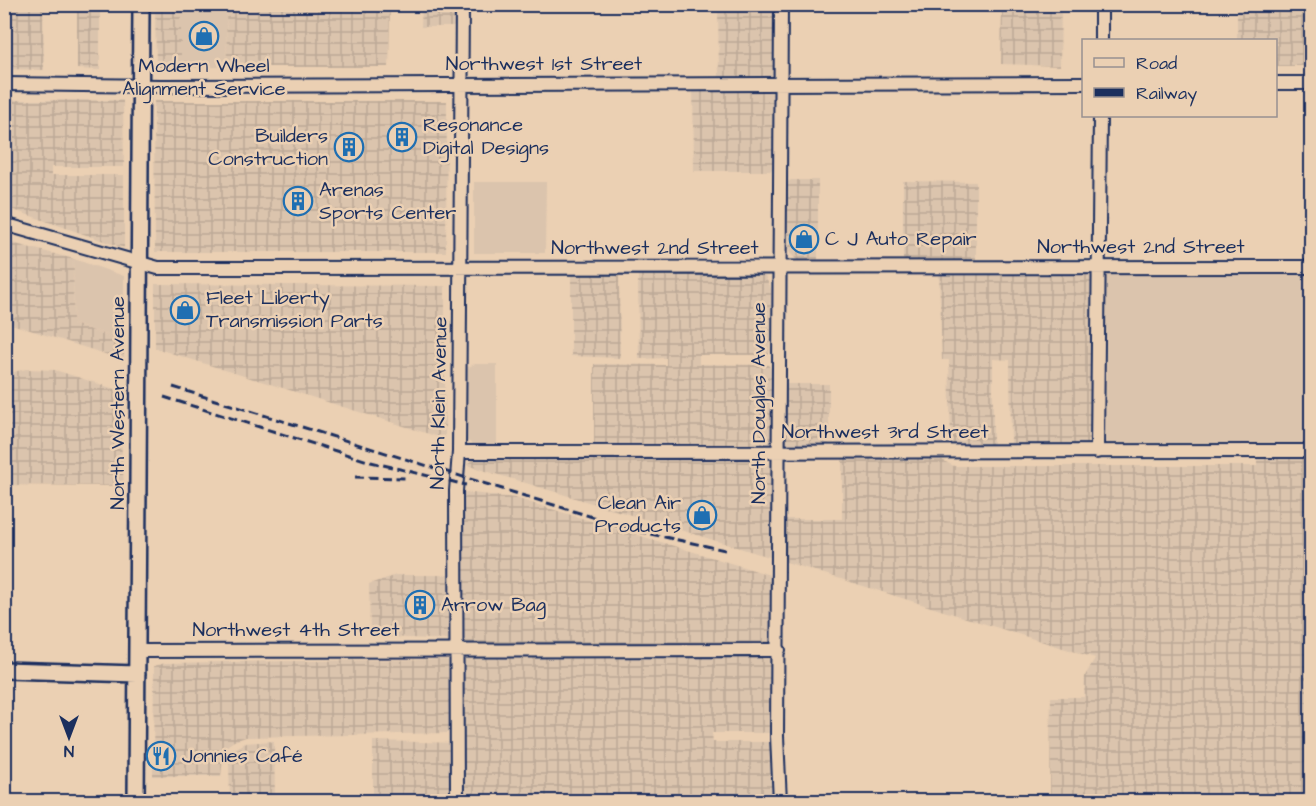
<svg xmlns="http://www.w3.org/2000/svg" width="1316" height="806" font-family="'Architects Daughter',sans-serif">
	<defs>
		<pattern id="industrial-grid" width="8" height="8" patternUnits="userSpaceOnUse" patternTransform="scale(1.5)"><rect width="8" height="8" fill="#dbc4ad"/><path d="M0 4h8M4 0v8" fill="none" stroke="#bba997"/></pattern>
	</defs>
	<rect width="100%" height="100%" fill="#ebd0b3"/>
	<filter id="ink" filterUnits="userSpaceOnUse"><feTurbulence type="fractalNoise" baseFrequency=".0167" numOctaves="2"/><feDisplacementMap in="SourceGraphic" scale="12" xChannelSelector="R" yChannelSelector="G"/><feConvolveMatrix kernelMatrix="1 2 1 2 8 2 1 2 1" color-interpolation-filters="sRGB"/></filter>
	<g filter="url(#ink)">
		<path fill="#dbc4ad" d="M181,5H226L227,67L181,68Z
			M474,182H546L545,253H474Z
			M74,259L124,276V341L73,324Z
			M1311,273V445H1112L1106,442L1107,275Z
			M475,364H497V446L475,445L467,441L466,436V368Z"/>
		<path fill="url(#industrial-grid)" d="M5,4L43,5L44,70L5,69Z
			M77,5H100V70L77,69Z
			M155,5H181V68L156,67Z
			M226,5H390L389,67H227Z
			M422,5H454V27H421Z
			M718,5H775L774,167L770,171H694L693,77H719Z
			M1002,5H1061L1060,66L1001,64Z
			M1237,5H1311V66H1276V40H1237Z
			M4,100H123L124,167H51V175H124V248L5,207Z
			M154,101H447L446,252H155Z
			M791,180H818V261H798L789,252L787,182Z
			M903,181L976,182V261H903Z
			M4,241L74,259L73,324L124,341V360L5,322Z
			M571,274H619L620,358L571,356Z
			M638,274H760L765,276L771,289L770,352L768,355H699V364L768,365L773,370V384H829V445L594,446V364L666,365V358L639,359Z
			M939,274H1093L1092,439L1086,445H1011L1010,360L993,359V445H951L949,360H942Z
			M155,284L445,286V439L155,348Z
			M26,369L55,370L118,390L124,486L5,485V374Z
			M1257,457H1311V801H1050L1051,697H1084L1085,676L1095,658L786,562V519H842V458H938L954,466H1257Z
			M757,458L768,463L772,472L773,558L466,465L473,459Z
			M464,492L515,498L770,575L772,578V733H712L713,742H772V801L373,802V741L463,743Z
			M396,575H451L450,640L370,636L369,584Z
			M446,659L451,665L450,731L448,733L246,737L234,741L224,748L221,776H153L154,666L165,663Z
			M274,741L275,801H230L229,762L233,750L244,743Z"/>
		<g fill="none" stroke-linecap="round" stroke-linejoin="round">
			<g stroke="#1b2f5e" stroke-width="16">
				<path id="minor" d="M1101,40V4
					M1276,83H1312
					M4,84L161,86L1084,83
					M4,224L158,268L1312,267
					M459,452L1312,451
					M1097,452L1100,116
					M137,651L779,650
					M457,802L456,491L459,452L462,4
					M780,802L777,736L781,4"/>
			</g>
			<g stroke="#1b2f5e" stroke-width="20">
				<path id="major" d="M4,670L137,674
					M136,802L141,4"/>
			</g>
			<use href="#minor" stroke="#ebd0b3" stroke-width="12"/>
			<use href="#major" stroke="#ebd0b3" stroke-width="15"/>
			<path stroke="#1b2f5e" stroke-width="3" stroke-dasharray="9 4.5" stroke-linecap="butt" d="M173,387L641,532L725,550
				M164,397L371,462L466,485
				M355,477L409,478"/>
		</g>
	</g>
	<defs>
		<g id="shop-ring" transform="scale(1.5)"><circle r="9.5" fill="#ebd0b3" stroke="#1f6fb2" stroke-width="1.5"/><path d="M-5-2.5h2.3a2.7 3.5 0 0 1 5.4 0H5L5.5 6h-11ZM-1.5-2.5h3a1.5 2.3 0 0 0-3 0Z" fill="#1f6fb2"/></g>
		<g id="building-ring" transform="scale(1.5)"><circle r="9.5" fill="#ebd0b3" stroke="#1f6fb2" stroke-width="1.5"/><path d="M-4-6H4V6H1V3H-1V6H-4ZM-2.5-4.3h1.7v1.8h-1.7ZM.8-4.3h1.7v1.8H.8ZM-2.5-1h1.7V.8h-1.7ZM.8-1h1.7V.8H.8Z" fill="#1f6fb2"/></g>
		<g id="restaurant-ring" transform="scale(1.5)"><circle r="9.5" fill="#ebd0b3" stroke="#1f6fb2" stroke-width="1.5"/><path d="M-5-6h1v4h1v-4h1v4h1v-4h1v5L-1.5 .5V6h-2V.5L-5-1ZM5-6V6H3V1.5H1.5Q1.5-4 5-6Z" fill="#1f6fb2"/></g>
	</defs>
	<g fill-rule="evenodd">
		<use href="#shop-ring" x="204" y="36"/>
		<use href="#building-ring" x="402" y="137"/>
		<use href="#building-ring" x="349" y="147"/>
		<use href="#building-ring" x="298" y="201"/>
		<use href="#shop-ring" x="804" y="239"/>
		<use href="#shop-ring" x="185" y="310"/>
		<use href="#shop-ring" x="702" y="515"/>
		<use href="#building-ring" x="420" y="605"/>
		<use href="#restaurant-ring" x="161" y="756"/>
	</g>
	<g text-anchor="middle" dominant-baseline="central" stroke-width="5" stroke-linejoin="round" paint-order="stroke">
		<g font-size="20" fill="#1b2f5e" stroke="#ebd0b3">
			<text x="544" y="64">Northwest 1st Street</text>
			<text x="1141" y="247">Northwest 2nd Street</text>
			<text x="655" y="248">Northwest 2nd Street</text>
			<text transform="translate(118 403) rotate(-90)">North Western Avenue</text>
			<text transform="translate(439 403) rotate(-89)">North Klein Avenue</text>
			<text transform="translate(759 403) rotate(-90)">North Douglas Avenue</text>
			<text x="885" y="432">Northwest 3rd Street</text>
			<text x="296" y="630">Northwest 4th Street</text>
		</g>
		<g font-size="20" fill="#1b2f5e" stroke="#ebd0b3" text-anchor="start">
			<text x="204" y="66" text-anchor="middle">Modern Wheel<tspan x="204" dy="23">Alignment Service</tspan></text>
			<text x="423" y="125">Resonance<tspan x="423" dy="23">Digital Designs</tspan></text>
			<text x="328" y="136" text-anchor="end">Builders<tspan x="328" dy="23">Construction</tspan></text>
			<text x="319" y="190">Arenas<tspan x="319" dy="23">Sports Center</tspan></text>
			<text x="825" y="239">C J Auto Repair</text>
			<text x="206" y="298">Fleet Liberty<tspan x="206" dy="23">Transmission Parts</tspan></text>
			<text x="681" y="503" text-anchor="end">Clean Air<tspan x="681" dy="23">Products</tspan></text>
			<text x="441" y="605">Arrow Bag</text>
			<text x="182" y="756">Jonnies Café</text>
		</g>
	</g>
	<rect width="1316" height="806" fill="none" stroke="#ebd0b3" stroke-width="24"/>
	<rect x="12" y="12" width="1292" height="782" fill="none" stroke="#1b2f5e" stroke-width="2" filter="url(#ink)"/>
	<rect x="1082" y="39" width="195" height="78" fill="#ebd0b3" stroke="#989091" stroke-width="1.5"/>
	<rect x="1094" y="58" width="30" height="9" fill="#ebd0b3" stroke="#989091" stroke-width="1.5"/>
	<text x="1136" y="69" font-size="18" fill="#1b2f5e">Road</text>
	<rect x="1094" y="88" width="30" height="9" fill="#1b2f5e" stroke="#989091" stroke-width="1.5"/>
	<text x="1136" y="99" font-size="18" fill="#1b2f5e">Railway</text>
	<g transform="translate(69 737) rotate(180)" stroke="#ebd0b3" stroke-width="4.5" paint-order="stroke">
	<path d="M0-4.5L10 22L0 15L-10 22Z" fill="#1b2f5e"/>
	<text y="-9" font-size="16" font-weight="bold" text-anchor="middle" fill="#1b2f5e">N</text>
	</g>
</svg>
